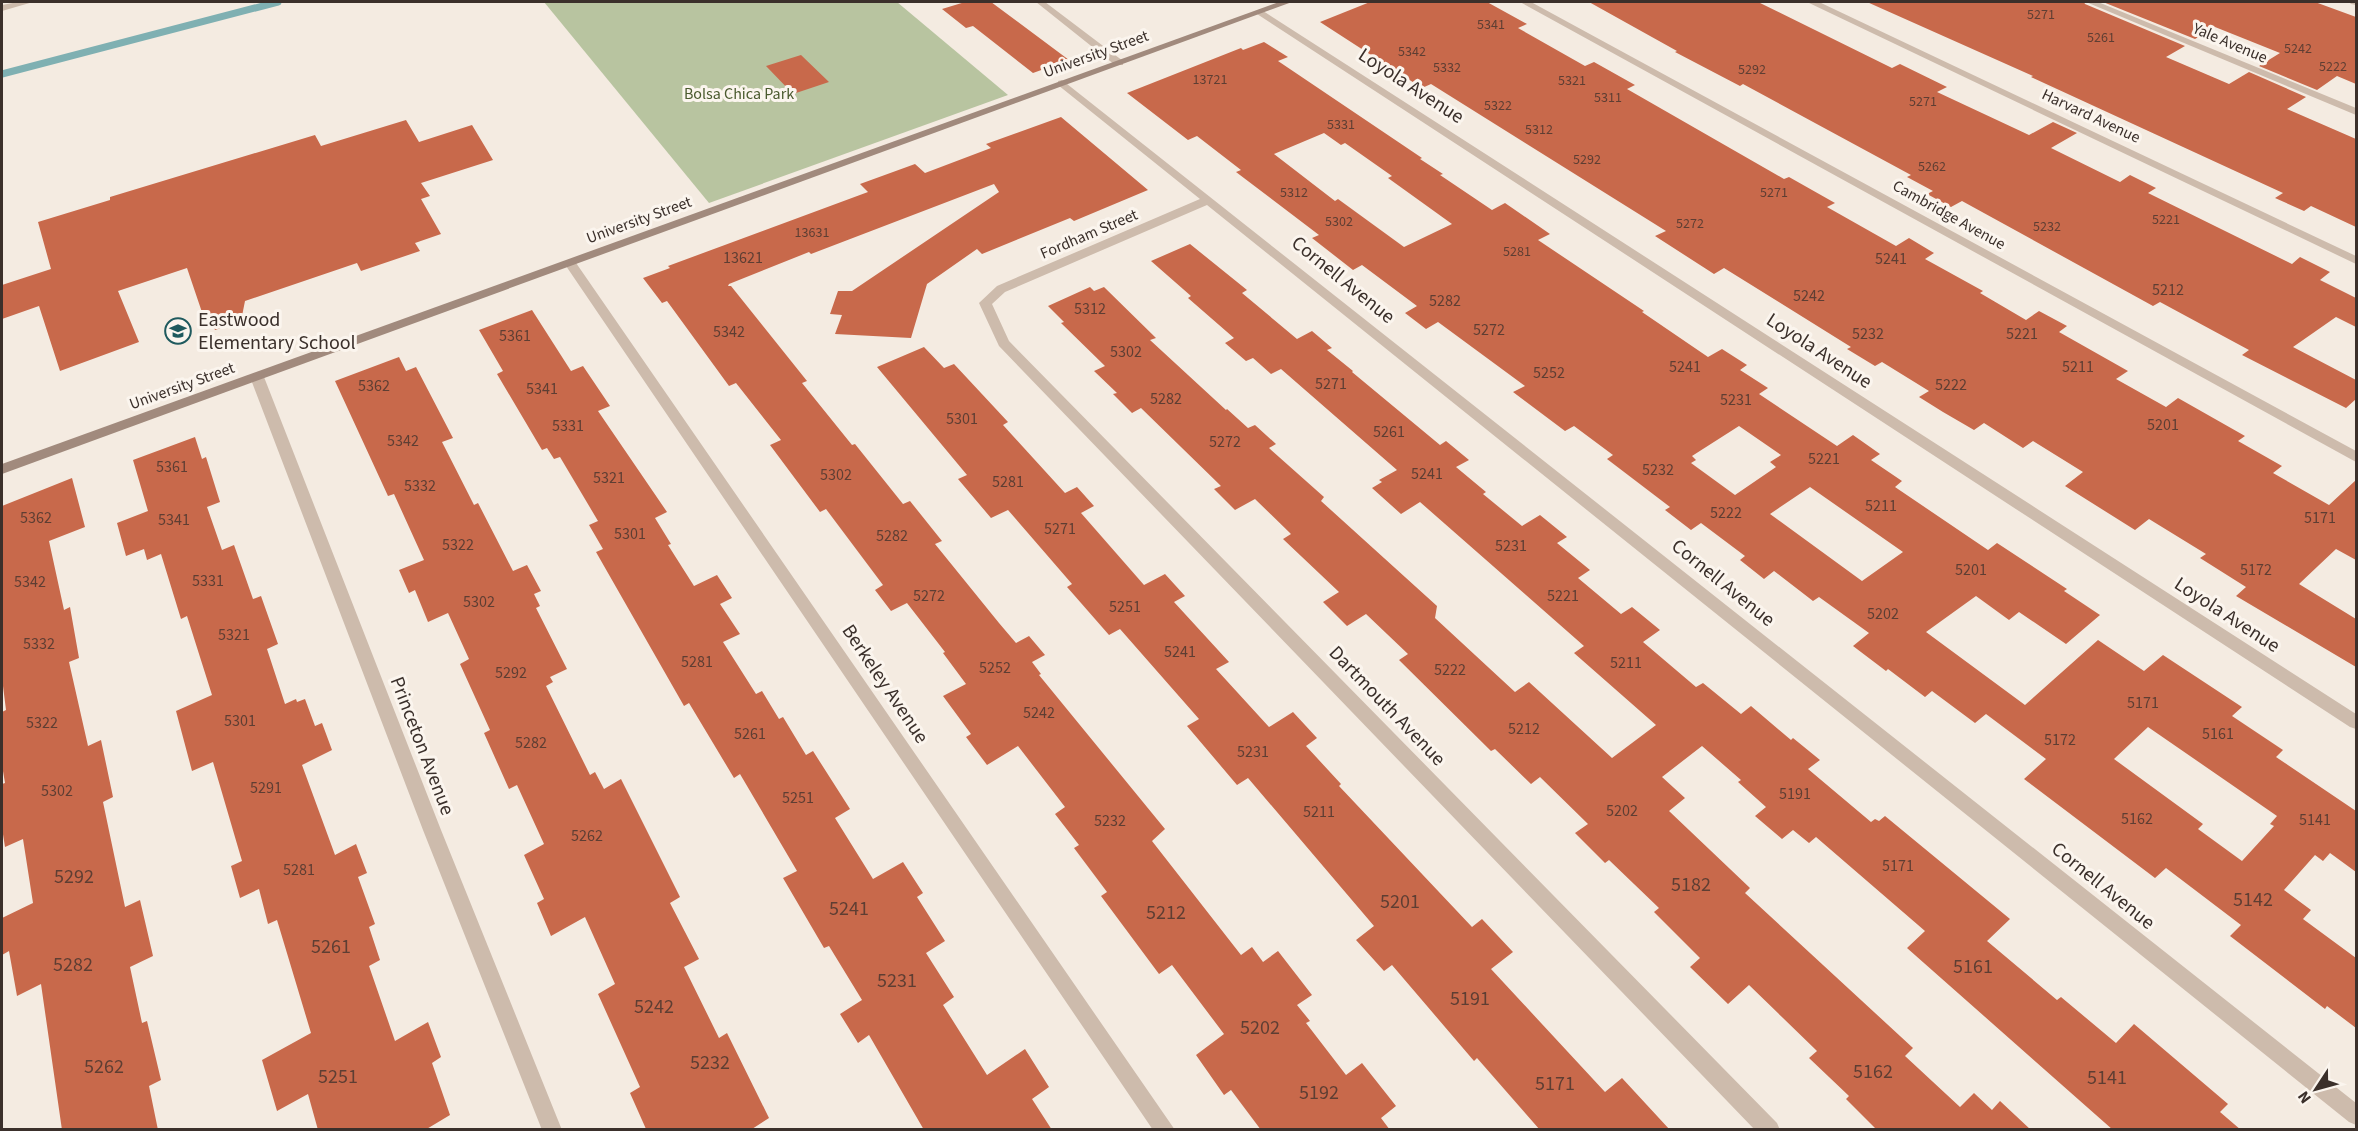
<svg xmlns="http://www.w3.org/2000/svg" width="2358" height="1131" font-family="'Source Sans 3',sans-serif">
	<rect width="100%" height="100%" fill="#f4ebe1"/>
	<path fill="#b8c4a0" d="M544,2H897L1008,95L709,203Z"/>
	<g fill="none" stroke-linecap="round" stroke-linejoin="round">
		<path stroke="#7fb0b2" stroke-width="7" d="M2,74L278,2"/>
	</g>
	<path fill="#c8694b" fill-rule="evenodd" d="M965,2H991L1069,60L1033,73L973,26L966,28L942,9Z
		M1370,2H1487L1527,24L1518,28L1585,66L1594,62L1635,85L1627,89L1784,179L1789,177L1835,203L1827,207L1896,246L1909,238L1934,253L1925,259L1983,291L1980,293L2026,320L2039,311L2067,326L2059,332L2128,371L2116,379L2166,407L2178,398L2245,436L2238,441L2282,466L2273,473L2329,505L2356,480V560L2336,549L2299,584L2356,619V667L2236,596L2246,587L2200,558L2206,554L2149,519L2135,530L2065,486L2083,472L2033,441L2023,448L1984,423L1974,430L1943,412L1919,397L1929,391L1882,362L1875,366L1847,349L1851,347L1724,268L1714,274L1655,236L1666,231L1431,84L1422,88L1320,22Z
		M1589,2H1758L1892,68L1900,64L1947,87L1937,92L2029,135L2053,122L2077,133L2051,148L2120,182L2130,175L2156,188L2148,193L2292,264L2300,257L2330,272L2320,280L2356,298V327L2336,317L2293,347L2356,380V399L2346,408L2242,355L2249,350L2210,329L2160,302L2153,306L1962,201L1951,207L1927,194L1933,191L1907,177L1911,175L1743,84L1740,86L1675,52L1677,51Z
		M1867,2H2084L2085,4L2185,46L2166,57L2229,84L2249,72L2306,97L2287,109L2356,139V227L2311,206L2304,211L2275,198L2283,193L2031,77L2033,76Z
		M2103,2H2315L2356,17V84L2337,76L2317,90L2259,66L2280,53L2215,27L2195,39Z
		M1264,42L1288,57L1278,61L1422,158L1420,159L1443,174L1440,175L1492,210L1505,203L1550,234L1538,240L1644,311L1642,312L1708,357L1722,349L1747,365L1740,370L1768,388L1759,394L1837,446L1853,435L1880,454L1871,460L1902,481L1895,487L1988,550L1997,543L2067,589L2064,591L2100,615L2066,644L2019,612L2009,620L1976,596L1926,632L2025,705L2098,640L2144,671L2163,655L2242,707L2232,716L2283,750L2276,757L2356,811V872L2330,853L2323,861L2315,855L2284,890L2311,910L2303,919L2356,958V1028L2327,1006L2325,1009L2230,936L2241,925L2166,868L2155,878L2024,779L2046,759L1986,714L1975,723L1932,691L1925,697L1888,669L1886,671L1853,646L1869,633L1819,597L1813,601L1774,571L1764,579L1740,560L1745,556L1701,523L1691,530L1665,510L1670,507L1607,459L1613,455L1574,426L1565,431L1513,392L1525,386L1438,322L1426,329L1405,313L1417,306L1362,265L1353,270L1312,238L1319,235L1236,172L1241,170L1197,136L1188,140L1127,93L1241,48L1243,50ZM1324,133L1341,145L1345,143L1392,176L1388,178L1452,224L1404,247L1338,199L1335,201L1274,154ZM1739,426L1781,455L1770,462L1776,467L1735,495L1691,463L1696,460L1692,456ZM1810,487L1903,552L1862,581L1770,514ZM2148,727L2277,816L2270,824L2274,826L2242,861L2198,829L2203,824L2114,759Z
		M801,55L829,82L793,94L766,66Z
		M1061,117L1148,190L1074,221L1070,218L982,254L977,249L927,284L911,338L835,334L842,315L830,314L838,291H852L999,192L994,184L811,254L809,252L729,284L728,286H731L807,381L802,383L852,445L855,444L903,504L910,501L942,541L935,544L999,623L1016,643L1029,636L1045,655L1032,662L1041,674L1039,675L1165,829L1152,841L1241,955L1252,947L1263,962L1278,951L1312,995L1297,1005L1310,1021L1306,1023L1346,1075L1362,1063L1396,1106L1381,1118L1390,1130H1261L1231,1090L1224,1095L1196,1055L1224,1034L1172,965L1159,974L1101,896L1107,892L1074,848L1079,845L1055,814L1065,807L1018,746L987,765L966,737L971,734L943,696L966,684L943,653L945,652L907,603L891,611L875,590L883,585L826,509L820,512L770,445L781,440L736,383L729,386L667,301L662,303L643,278L670,268L668,266L868,192L860,184L915,164L925,173L991,148L986,144Z
		M406,120L419,142L472,125L493,160L421,183L430,196L421,199L441,234L415,243L420,251L361,271L357,263L245,301L241,321L215,330L213,325L207,327L187,268L118,291L139,342L60,371L39,306L2,319V285L51,269L38,222L110,200V197L315,135L321,146Z
		M1190,244L1247,290L1242,293L1297,339L1312,331L1332,348L1327,350L1353,371L1352,372L1440,445L1446,441L1469,460L1456,467L1486,492L1483,494L1522,526L1540,515L1567,537L1557,543L1590,570L1578,578L1621,614L1632,607L1660,630L1643,642L1696,687L1703,683L1741,714L1751,706L1791,740L1793,738L1820,760L1808,769L1871,822L1875,819L1879,821L1885,816L2010,919L1987,941L2057,1000L2061,997L2116,1043L2134,1024L2228,1104L2220,1112L2241,1130H2113L1907,948L1925,931L1816,837L1809,843L1793,830L1782,839L1755,816L1766,807L1738,782L1741,780L1702,746L1662,777L1685,798L1669,811L1750,888L1745,893L1913,1048L1905,1056L1960,1107L1974,1093L1992,1110L2000,1101L2031,1130H1877L1846,1099L1849,1096L1809,1058L1817,1051L1749,985L1728,1004L1690,967L1700,958L1654,912L1659,908L1609,860L1605,863L1575,833L1588,824L1540,777L1531,784L1495,749L1491,751L1399,660L1408,654L1366,614L1347,626L1323,602L1339,592L1283,539L1291,534L1255,499L1235,510L1214,489L1221,486L1141,408L1132,413L1113,394L1117,393L1094,371L1105,366L1061,323L1064,322L1048,306L1090,287L1094,291L1104,287L1156,338L1150,340L1226,410L1227,409L1248,428L1255,425L1276,444L1269,448L1324,497L1321,501L1437,606L1435,618L1515,692L1529,682L1612,758L1656,725L1574,653L1584,646L1420,502L1401,514L1372,488L1382,482L1379,480L1397,470L1281,369L1271,374L1253,358L1246,361L1225,343L1234,338L1188,298L1191,296L1151,261Z
		M532,310L571,371L583,366L610,406L598,411L667,512L655,518L671,544L668,545L694,586L717,575L732,598L720,604L740,634L723,642L756,694L762,691L779,719L783,717L806,755L813,751L850,809L835,818L873,879L903,862L923,893L917,897L945,941L926,953L954,997L943,1005L987,1075L1025,1049L1049,1087L1032,1099L1052,1130H924L869,1035L858,1043L840,1014L862,1000L829,946L824,948L783,878L797,871L740,774L734,778L689,703L684,706L596,552L603,549L589,525L598,521L560,457L554,459L547,448L542,450L497,374L503,371L479,330Z
		M924,347L944,368L954,364L1008,422L1003,425L1065,493L1077,487L1094,506L1081,513L1144,585L1165,574L1185,596L1174,602L1229,662L1216,669L1269,727L1293,712L1317,738L1306,746L1341,784L1339,786L1472,927L1482,919L1513,952L1491,969L1605,1092L1622,1078L1670,1130H1540L1477,1058L1474,1061L1392,965L1384,971L1356,940L1374,926L1248,778L1237,785L1187,726L1199,719L1120,629L1109,635L1067,587L1072,584L1008,510L991,518L958,479L967,475L877,367Z
		M399,357L406,371L416,367L453,438L442,442L474,505L478,503L513,571L527,565L541,591L534,594L540,606L536,608L567,669L550,677L553,682L546,686L590,775L595,772L604,789L621,779L680,897L670,903L699,959L684,967L719,1038L727,1033L769,1118L752,1129H646L630,1093L640,1087L598,994L615,984L585,917L551,936L537,903L544,899L524,855L544,844L517,785L509,789L484,733L490,730L460,664L469,659L448,613L428,622L415,590L409,593L399,570L424,560L394,494L388,496L335,381Z
		M195,437L202,459L206,457L220,502L207,507L222,550L234,545L253,599L261,596L278,644L267,649L285,704L296,699L297,702L305,699L315,726L322,723L332,750L302,765L335,855L356,844L367,873L358,877L375,924L369,927L380,960L369,966L395,1041L428,1022L441,1057L432,1063L450,1115L425,1130H318L308,1094L277,1111L262,1060L311,1033L277,920L268,924L259,889L240,898L231,866L242,861L213,762L192,771L176,711L212,695L187,616L181,619L161,554L147,560L144,549L126,556L117,523L148,511L133,460Z
		M72,478L85,527L49,541L64,610L70,607L79,658L69,662L88,746L101,740L113,797L103,802L125,907L140,900L153,956L130,967L142,1023L147,1021L161,1080L149,1086L158,1130H62L41,984L17,996L9,951L2,955V918L33,903L23,839L5,847L2,828V784L5,783L2,765V712L6,710L2,678V506Z"/>
	<g fill="none" stroke-linecap="round" stroke-linejoin="round">
		<path fill="#cdbbac" fill-rule="evenodd" d="M18,2H33L2,11V5Z
			M1036,2H1045L1123,61V65H1115Z
			M1520,2H1531L2356,451V462Z
			M1807,2H1819L2356,256V264Z
			M2086,2H2098L2356,108V115Z
			M2349,2H2356V5L2351,4Z
			M1260,9L2356,714V729L2350,727L1257,14L1255,12Z
			M1062,80L2356,1103V1125L2349,1122L1207,205L1005,292L992,304L1009,341L1777,1123L1780,1130H1755L999,346L979,303L997,286L1200,199L1058,85V81Z
			M570,259L574,260L1175,1130H1153L564,263Z
			M257,373L264,377L441,830L562,1130H542L423,830L250,377Z"/>
		<path fill="#a18a7d" fill-rule="evenodd" d="M1279,2H1292L2,474V464Z"/>
	</g>
	<defs>
		<g id="school-ring" transform="scale(1.35)"><circle r="9.5" fill="#fbf5ee" stroke="#1f5a5e" stroke-width="1.5"/><path d="M0-5L7-2L0 1L-7-2ZM-4 1L0 2.5L4 1V4Q0 6-4 4Z" fill="#1f5a5e"/></g>
	</defs>
	<g fill-rule="evenodd">
		<use href="#school-ring" x="178" y="331"/>
	</g>
	<g text-anchor="middle" dominant-baseline="central" stroke-width="6" stroke-linejoin="round" paint-order="stroke">
		<g font-size="14" fill="#5e3e33">
			<text x="2041" y="15">5271</text>
			<text x="1491" y="25">5341</text>
			<text x="2101" y="38">5261</text>
			<text x="2298" y="49">5242</text>
			<text x="1412" y="52">5342</text>
			<text x="2333" y="67">5222</text>
			<text x="1447" y="68">5332</text>
			<text x="1752" y="70">5292</text>
			<text x="1210" y="80">13721</text>
			<text x="1572" y="81">5321</text>
			<text x="1608" y="98">5311</text>
			<text x="1923" y="102">5271</text>
			<text x="1498" y="106">5322</text>
			<text x="1341" y="125">5331</text>
			<text x="1539" y="130">5312</text>
			<text x="1587" y="160">5292</text>
			<text x="1932" y="167">5262</text>
			<text x="1294" y="193">5312</text>
			<text x="1774" y="193">5271</text>
			<text x="2166" y="220">5221</text>
			<text x="1339" y="222">5302</text>
			<text x="1690" y="224">5272</text>
			<text x="2047" y="227">5232</text>
			<text x="812" y="233">13631</text>
			<text x="1517" y="252">5281</text>
		</g>
		<g font-size="16" fill="#3b302b" stroke="#fbf5ee">
			<text transform="translate(2230 43) rotate(23)">Yale Avenue</text>
			<text transform="translate(1096 54) rotate(-20)">University Street</text>
			<text transform="translate(2091 116) rotate(25)">Harvard Avenue</text>
			<text transform="translate(1949 215) rotate(29)">Cambridge Avenue</text>
			<text transform="translate(639 220) rotate(-20)">University Street</text>
			<text transform="translate(1089 234) rotate(-23)">Fordham Street</text>
			<text transform="translate(182 386) rotate(-20)">University Street</text>
		</g>
		<g font-size="16" fill="#4a5a2e" stroke="#fbf5ee">
			<text x="739" y="94">Bolsa Chica Park</text>
		</g>
		<g font-size="16" fill="#5e3e33">
			<text x="743" y="258">13621</text>
			<text x="1891" y="259">5241</text>
			<text x="2168" y="290">5212</text>
			<text x="1809" y="296">5242</text>
			<text x="1445" y="301">5282</text>
			<text x="1090" y="309">5312</text>
			<text x="1489" y="330">5272</text>
			<text x="729" y="332">5342</text>
			<text x="1868" y="334">5232</text>
			<text x="2022" y="334">5221</text>
			<text x="515" y="336">5361</text>
			<text x="1126" y="352">5302</text>
			<text x="1685" y="367">5241</text>
			<text x="2078" y="367">5211</text>
			<text x="1549" y="373">5252</text>
			<text x="1331" y="384">5271</text>
			<text x="1951" y="385">5222</text>
			<text x="374" y="386">5362</text>
			<text x="542" y="389">5341</text>
			<text x="1166" y="399">5282</text>
			<text x="1736" y="400">5231</text>
			<text x="962" y="419">5301</text>
			<text x="2163" y="425">5201</text>
			<text x="568" y="426">5331</text>
			<text x="1389" y="432">5261</text>
			<text x="403" y="441">5342</text>
			<text x="1225" y="442">5272</text>
			<text x="1824" y="459">5221</text>
			<text x="172" y="467">5361</text>
			<text x="1658" y="470">5232</text>
			<text x="1427" y="474">5241</text>
			<text x="836" y="475">5302</text>
			<text x="609" y="478">5321</text>
			<text x="1008" y="482">5281</text>
			<text x="420" y="486">5332</text>
			<text x="1881" y="506">5211</text>
			<text x="1726" y="513">5222</text>
			<text x="36" y="518">5362</text>
			<text x="2320" y="518">5171</text>
			<text x="174" y="520">5341</text>
			<text x="1060" y="529">5271</text>
			<text x="630" y="534">5301</text>
			<text x="892" y="536">5282</text>
			<text x="458" y="545">5322</text>
			<text x="1511" y="546">5231</text>
			<text x="1971" y="570">5201</text>
			<text x="2256" y="570">5172</text>
			<text x="208" y="581">5331</text>
			<text x="30" y="582">5342</text>
			<text x="929" y="596">5272</text>
			<text x="1563" y="596">5221</text>
			<text x="479" y="602">5302</text>
			<text x="1125" y="607">5251</text>
			<text x="1883" y="614">5202</text>
			<text x="234" y="635">5321</text>
			<text x="39" y="644">5332</text>
			<text x="1180" y="652">5241</text>
			<text x="697" y="662">5281</text>
			<text x="1626" y="663">5211</text>
			<text x="995" y="668">5252</text>
			<text x="1450" y="670">5222</text>
			<text x="511" y="673">5292</text>
			<text x="2143" y="703">5171</text>
			<text x="1039" y="713">5242</text>
			<text x="240" y="721">5301</text>
			<text x="42" y="723">5322</text>
			<text x="1524" y="729">5212</text>
			<text x="750" y="734">5261</text>
			<text x="2218" y="734">5161</text>
			<text x="2060" y="740">5172</text>
			<text x="531" y="743">5282</text>
			<text x="1253" y="752">5231</text>
			<text x="266" y="788">5291</text>
			<text x="57" y="791">5302</text>
			<text x="1795" y="794">5191</text>
			<text x="798" y="798">5251</text>
			<text x="1622" y="811">5202</text>
			<text x="1319" y="812">5211</text>
			<text x="2137" y="819">5162</text>
			<text x="2315" y="820">5141</text>
			<text x="1110" y="821">5232</text>
			<text x="587" y="836">5262</text>
			<text x="1898" y="866">5171</text>
			<text x="299" y="870">5281</text>
		</g>
		<g font-size="20" fill="#3b302b" stroke="#fbf5ee">
			<text transform="translate(1411 86) rotate(33)">Loyola Avenue</text>
			<text transform="translate(1343 280) rotate(39)">Cornell Avenue</text>
			<text transform="translate(1819 351) rotate(33)">Loyola Avenue</text>
			<text transform="translate(1723 583) rotate(39)">Cornell Avenue</text>
			<text transform="translate(2227 615) rotate(33)">Loyola Avenue</text>
			<text transform="translate(885 684) rotate(56)">Berkeley Avenue</text>
			<text transform="translate(1387 706) rotate(46)">Dartmouth Avenue</text>
			<text transform="translate(422 746) rotate(69)">Princeton Avenue</text>
			<text transform="translate(2103 886) rotate(39)">Cornell Avenue</text>
		</g>
		<g font-size="20" fill="#3b302b" stroke="#fbf5ee" text-anchor="start">
			<text x="198" y="320">Eastwood<tspan x="198" dy="23">Elementary School</tspan></text>
		</g>
		<g font-size="20" fill="#5e3e33">
			<text x="74" y="877">5292</text>
			<text x="1691" y="885">5182</text>
			<text x="2253" y="900">5142</text>
			<text x="1400" y="902">5201</text>
			<text x="849" y="909">5241</text>
			<text x="1166" y="913">5212</text>
			<text x="331" y="947">5261</text>
			<text x="73" y="965">5282</text>
			<text x="1973" y="967">5161</text>
			<text x="897" y="981">5231</text>
			<text x="1470" y="999">5191</text>
			<text x="654" y="1007">5242</text>
			<text x="1260" y="1028">5202</text>
			<text x="710" y="1063">5232</text>
			<text x="104" y="1067">5262</text>
			<text x="1873" y="1072">5162</text>
			<text x="338" y="1077">5251</text>
			<text x="2107" y="1078">5141</text>
			<text x="1555" y="1084">5171</text>
			<text x="1319" y="1093">5192</text>
		</g>
	</g>
	<rect width="2358" height="1131" fill="none" stroke="#3b302b" stroke-width="6"/>
	<g transform="translate(2316 1089) rotate(234)" stroke="#fbf5ee" stroke-width="4.5" paint-order="stroke">
	<path d="M0-4.5L10 22L0 15L-10 22Z" fill="#3b302b"/>
	<text y="-9" font-size="16" font-weight="bold" text-anchor="middle" fill="#3b302b">N</text>
	</g>
</svg>
